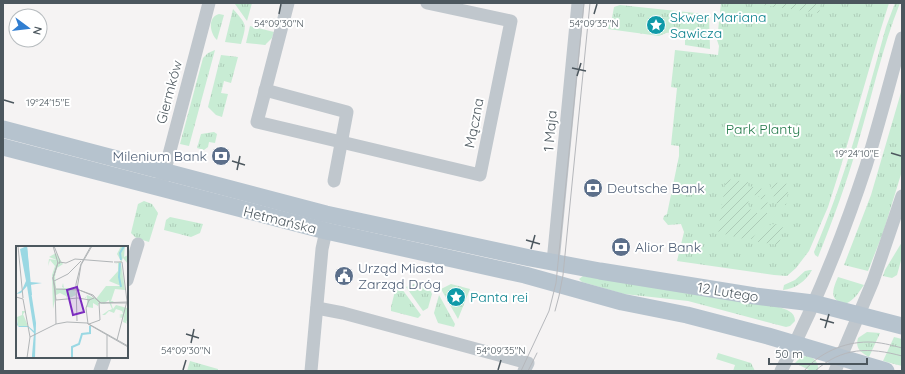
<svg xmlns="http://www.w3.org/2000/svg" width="905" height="374" font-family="Quicksand,sans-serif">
<defs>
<pattern id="grass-tufts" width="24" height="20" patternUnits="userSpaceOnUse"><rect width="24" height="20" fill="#c8ecd4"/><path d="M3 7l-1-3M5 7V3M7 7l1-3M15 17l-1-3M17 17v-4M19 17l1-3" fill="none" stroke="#adccb8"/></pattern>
<pattern id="garden-furrows" width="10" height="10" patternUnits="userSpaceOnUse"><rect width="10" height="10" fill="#c8ecd4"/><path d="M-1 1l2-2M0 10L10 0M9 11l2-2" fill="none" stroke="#adccb8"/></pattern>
</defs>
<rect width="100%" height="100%" fill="#f5f3f3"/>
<!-- grass -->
<g fill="url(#grass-tufts)">
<path d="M235 3H252L247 21 235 4Z"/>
<path d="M721 3H889L879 35 841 166 828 207 809 251 796 268 787 276 774 275 677 261 684 232 681 224 668 225 663 219 664 216 667 214 679 156V146L671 145 677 88 671 87 675 50 718 55 719 46 717 40Z"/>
<path d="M895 3H900C882 48 872 96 858 143 847 182 833 220 818 257L815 255 814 252C845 180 865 103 886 27Z"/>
<path d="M620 5 705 14 709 17 710 49 685 45V38L681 34 673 32 666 33 659 36 608 29 611 19 612 18 614 7Z"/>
<path d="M233 9C247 25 247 24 241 44L225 42Z"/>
<path d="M219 14 224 15 217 40C210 34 207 17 219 14Z"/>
<path d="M250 26 274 32 272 38 265 45 246 43Z"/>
<path d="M215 50 189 146 180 144 203 58 208 53Z"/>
<path d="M221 55 238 57 231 83 224 81 221 93 228 94 222 117 216 115 208 107Z"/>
<path d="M902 89V171L883 233 868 271 844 265 871 195Z"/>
<path d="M214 132 217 134 215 143 209 142 208 147 204 150 197 148 201 134Z"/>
<path d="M144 201 152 204 158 213 149 242 136 238 131 233 138 204Z"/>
<path d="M170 217 203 224 200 233 191 237 164 230 166 220Z"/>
<path d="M902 242V257L897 275 892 278 883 276 885 270Z"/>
<path d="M810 270H812C806 281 795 289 783 290L784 285 795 280 805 271Z"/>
<path d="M583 276 779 307C786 310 795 311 795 321L790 326 786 327 688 301 624 294 582 282 579 279Z"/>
<path d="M838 277 864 285C860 290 856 298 849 302 846 304 844 303 840 302 829 298 834 286 838 277Z"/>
<path d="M414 284 429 288 432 294 428 308 423 311 406 287Z"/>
<path d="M451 284 470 289 458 319 441 289Z"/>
<path d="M396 287 402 289 421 315 418 318 391 311V307Z"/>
<path d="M439 295 455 324 454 327 438 323 434 313Z"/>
<path d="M867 332 880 333 869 357C860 352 855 348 858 338Z"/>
<path d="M894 337 902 339V366L883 361Z"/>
<path d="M718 353 751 363 755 371H733L735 365 716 359Z"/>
<path d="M806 356C814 357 819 362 818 371H811L795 363 801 357Z"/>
<path d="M190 361 218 369V371H187Z"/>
</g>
<!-- garden -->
<g fill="url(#garden-furrows)">
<path d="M755 3H821L819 13 755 4Z"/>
<path d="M726 179 748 182 747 186 761 188 768 199C768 205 764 209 758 210L756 209 760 207 762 203 760 197 754 195 749 198 748 204 752 213H768V219L751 231 744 239 720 233 718 231Z"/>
<path d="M770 182 789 184 786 205 775 203C774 195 771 189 770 182Z"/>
<path d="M772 224 783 226 779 245 752 241 751 238Z"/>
</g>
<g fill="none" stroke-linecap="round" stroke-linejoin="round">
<!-- minor -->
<g stroke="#c0c7cd" stroke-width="13">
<path d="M288 3 257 122 480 175 511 21 427 3"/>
<path d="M265 90 347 112 334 181"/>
<path d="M162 181 209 3"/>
<path d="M553 262 578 3"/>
<path d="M127 280 138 244"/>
<path d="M317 308 343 313 528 363 524 371"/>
<path d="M100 371 105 357"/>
<path d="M311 371 322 249 326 231"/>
<path d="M781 371C815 306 843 236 866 166 879 124 890 81 902 38"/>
<path d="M835 371 873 281 902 196"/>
</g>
<!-- major -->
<g stroke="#b6c3ce" stroke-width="17">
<path d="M3 129 326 214 530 258 600 271 755 296 813 303 902 326"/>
<path d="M3 147 326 231 525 275 622 302 687 315 768 336 886 371"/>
</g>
<!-- tram -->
<g stroke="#b6b8bc" stroke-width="1">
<path d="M555 311 559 296 563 275 590 3"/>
<path d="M521 371 549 311 556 283 584 3"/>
<path d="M528 371 537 353"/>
<path d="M804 371C819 353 844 342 868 342 880 342 891 345 902 348"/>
<path d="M815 371C842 347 869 347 902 356"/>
</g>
</g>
<!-- ticks -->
<path fill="none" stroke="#4c575e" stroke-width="1.5" d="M279 14 281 4M594 14 597 4M572 68 586 71M577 76 581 63M4 100 14 103M891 153 901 156M232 161 245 165M237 170 240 156M526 240 540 244M531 249 535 235M820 319 834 323M825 328 829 314M186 334 199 338M191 343 194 329M183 370 186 360M498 370 501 360"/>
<!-- icons -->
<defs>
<g id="sight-disc" transform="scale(1)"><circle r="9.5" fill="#0f9aa8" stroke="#fff"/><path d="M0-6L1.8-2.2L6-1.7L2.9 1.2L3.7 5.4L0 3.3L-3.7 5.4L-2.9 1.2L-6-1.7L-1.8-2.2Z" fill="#fff"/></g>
<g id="bank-disc" transform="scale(1)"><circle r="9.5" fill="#5c6f8a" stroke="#fff"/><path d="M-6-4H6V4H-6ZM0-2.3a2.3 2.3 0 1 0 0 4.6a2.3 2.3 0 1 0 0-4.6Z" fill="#fff"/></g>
<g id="civic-disc" transform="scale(1)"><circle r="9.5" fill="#5c6f8a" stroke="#fff"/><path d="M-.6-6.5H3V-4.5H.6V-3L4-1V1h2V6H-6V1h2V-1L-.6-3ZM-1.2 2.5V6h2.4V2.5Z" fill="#fff"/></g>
</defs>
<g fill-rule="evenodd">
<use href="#sight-disc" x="656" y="25"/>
<use href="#bank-disc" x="221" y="156"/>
<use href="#bank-disc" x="593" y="188"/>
<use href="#bank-disc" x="621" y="247"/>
<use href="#civic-disc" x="344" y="276"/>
<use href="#sight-disc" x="456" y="297"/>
</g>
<g text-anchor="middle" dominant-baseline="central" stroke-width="4" stroke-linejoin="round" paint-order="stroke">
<!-- culture labels -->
<g font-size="14" fill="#0d838f" stroke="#fff" text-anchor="start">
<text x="670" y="17">Skwer Mariana<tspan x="670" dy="16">Sawicza</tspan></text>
<text x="470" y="297">Panta rei</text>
</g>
<!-- street labels -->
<g font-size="14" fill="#4c575e" stroke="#fff">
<text transform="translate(169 92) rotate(-75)">Giermków</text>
<text transform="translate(474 123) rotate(-79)">Mączna</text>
<text transform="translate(550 131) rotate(-85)">1 Maja</text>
<text transform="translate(280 220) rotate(14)">Hetmańska</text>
<text transform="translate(728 292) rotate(9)">12 Lutego</text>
</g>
<!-- park labels -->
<g font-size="14" fill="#237a4a" stroke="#fff">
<text x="763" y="129">Park Planty</text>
</g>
<!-- service labels -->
<g font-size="14" fill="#4e5e75" stroke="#fff" text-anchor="start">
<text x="207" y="156" text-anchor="end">Milenium Bank</text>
<text x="607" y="188">Deutsche Bank</text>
<text x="635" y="247">Alior Bank</text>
<text x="358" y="268">Urząd Miasta<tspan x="358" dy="16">Zarząd Dróg</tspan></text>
</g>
</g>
<!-- overview -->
<g transform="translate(16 246)">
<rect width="112" height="112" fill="#f5f3f3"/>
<path d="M105 0H109L108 11 112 9V18L107 12 105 17 109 44 99 43 95 55H98L95 57 97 63 100 59 111 62V57L112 56V74L110 76 112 78 107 76 109 65 107 72 103 71 106 70 103 69 107 68 106 65 100 63 98 67 93 65 89 69H86L93 64H97H94L96 63 93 56 88 58 84 57H88L93 56V54L88 57 83 56 82 60 77 57V62L71 61V49L70 52H69L71 49 80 53 90 40H105L93 35 102 25V17L98 18 105 15 101 8ZM40 7 47 18 41 22 39 30 40 43 48 42 46 41 47 37 48 42H58L60 49 54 52 51 49V53L50 50 44 47 40 49 37 63 36 29 39 20 34 14 32 20 33 13 41 14 33 11ZM6 65H10L7 68 12 80H2L1 71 6 69Z" fill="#c8ecd4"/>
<path d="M11 0 14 36 26 37 14 39 20 77 19 112H16V109L18 87 12 81H3L1 79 0 70 2 80H12L18 85 11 40 5 47 0 48 6 44 10 35 4 3Z" fill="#9ad8e3"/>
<path fill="none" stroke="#9ad8e3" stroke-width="2" d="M10 0 15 49M105 14 104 7 108 0M104 17 103 31 105 41M56 112V101L63 98 66 88 74 87V80"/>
<path fill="none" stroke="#b1b5b7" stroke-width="1" d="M2 0 7 52M37 0 42 17 37 32 40 54 62 52 74 54M38 0 44 15 43 18M76 0 65 19 61 43 75 49 85 57H112M43 16 50 17 59 13 97 16M98 16H106L111 55 101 94M38 35 52 28 65 15M40 43 63 44 77 49 84 57M0 51 7 53 14 91M78 52 73 54 70 62 72 78 112 101M61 75 60 38 65 18 75 0M40 78 39 41 37 32 42 16M73 78 84 74 83 57 111 56M91 89V112M11 112 14 91 40 78 51 76 71 77 112 100"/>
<path fill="#7b2cbf" fill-opacity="0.15" stroke="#7b2cbf" stroke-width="2" d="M61 41 68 66 57 69 51 44Z"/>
<rect width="112" height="112" fill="none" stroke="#4c575e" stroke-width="2"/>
</g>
<g font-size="10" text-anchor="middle" fill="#4c575e" stroke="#fff" stroke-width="4" stroke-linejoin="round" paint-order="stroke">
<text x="279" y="27">54°09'30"N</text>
<text x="594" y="27">54°09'35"N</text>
<text x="48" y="106">19°24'15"E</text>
<text x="857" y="157">19°24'10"E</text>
<text x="186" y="354">54°09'30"N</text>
<text x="501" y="354">54°09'35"N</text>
</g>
<!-- border -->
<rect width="905" height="374" fill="none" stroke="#4c575e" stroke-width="8"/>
<!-- north arrow -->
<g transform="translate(28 28) rotate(105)"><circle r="19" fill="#ffffff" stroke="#b7bcbf"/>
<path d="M0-3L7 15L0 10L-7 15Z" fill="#317ed1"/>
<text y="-6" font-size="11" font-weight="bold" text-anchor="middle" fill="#4c575e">N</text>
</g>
<!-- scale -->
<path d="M769 358v6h98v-6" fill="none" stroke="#4c575e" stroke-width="2"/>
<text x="775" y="358" font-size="12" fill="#4c575e" stroke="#ffffff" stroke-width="3" paint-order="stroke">50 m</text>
</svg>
